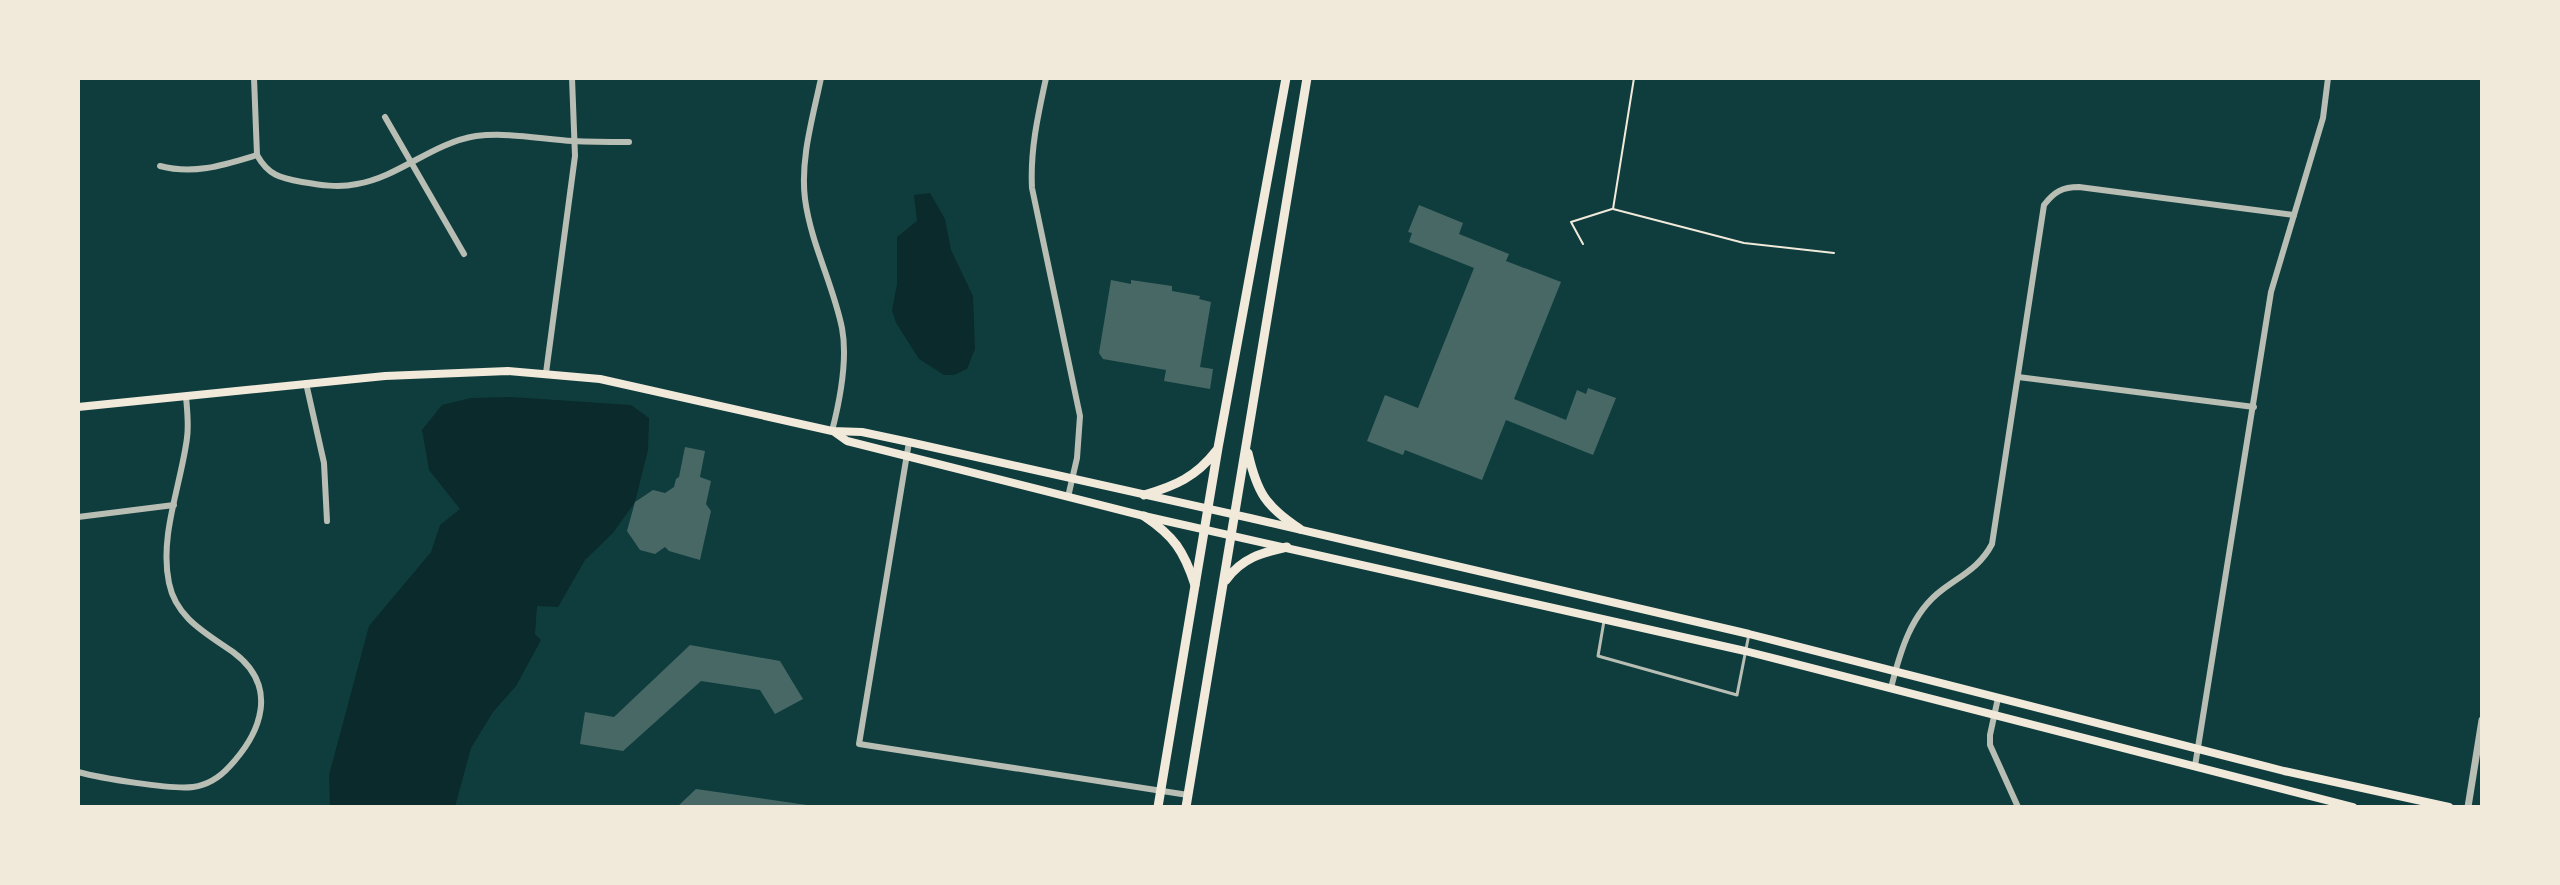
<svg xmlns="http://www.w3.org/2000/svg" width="2560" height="885" font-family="Montserrat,sans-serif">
<rect width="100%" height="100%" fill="#0f3d3e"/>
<!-- water -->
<g fill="#0a2a2b">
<path d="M930 193 945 219 951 250 973 296 975 349 967 369 954 375H944L919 359 896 323 892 310 897 284V237L917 221 914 195Z"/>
<path d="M511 397 631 405 649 418 648 450 635 502 613 533 585 560 558 607 537 606 535 634 541 640 516 686 493 712 471 748 455 807H330L329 775 369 626 431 552 440 525 460 509 429 470 422 430 442 405 471 398Z"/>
</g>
<!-- building -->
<g fill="#486865">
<path d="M1419 205 1463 223 1459 234 1509 254 1506 261 1561 282 1514 399 1566 420 1577 390 1586 394 1588 388 1616 398 1593 455 1506 420 1482 480 1405 450 1403 455 1367 441 1385 395 1418 408 1474 268 1409 242 1412 233 1408 232Z"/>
<path d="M1111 280 1131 284V280L1172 286V291L1200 296 1199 299 1211 302 1200 367 1213 369 1210 389 1164 381 1166 370 1103 359 1099 353Z"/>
<path d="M685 447 705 451 700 477 711 481 706 504 711 511 700 560 669 551 665 547 655 554 640 550 627 531 635 502 653 490 665 493 674 487 676 479 679 477Z"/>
<path d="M690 645 780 661 803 699 775 714 760 690 701 681 623 751 580 744 585 712 614 717Z"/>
<path d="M696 789 807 805 806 807H677Z"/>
</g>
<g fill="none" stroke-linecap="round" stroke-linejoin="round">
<!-- path -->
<g stroke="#f1e9da" stroke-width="2">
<path d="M1634 78 1613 209 1744 243 1834 253"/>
<path d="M1583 244 1571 222 1612 209"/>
</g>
<!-- service -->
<path stroke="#b8beb3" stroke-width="3" d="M1604 621 1598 656 1737 695 1749 634"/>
<!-- minor -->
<g stroke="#b8beb3" stroke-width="6">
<path d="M254 78 257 155C268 175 280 178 302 182 320 185 338 188 357 184 399 177 432 143 476 136 508 132 541 139 573 141 592 142 610 142 629 142"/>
<path d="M821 78C813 117 800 159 805 199 811 244 833 284 842 328 848 360 840 400 832 431"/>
<path d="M1046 78C1038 115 1030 150 1032 188L1080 416 1077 458 1068 497"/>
<path d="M385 117 464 254"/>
<path d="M160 166C194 175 224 165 257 155"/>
<path d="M546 373 575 156 572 78"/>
<path d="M2018 377 2254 407"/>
<path d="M306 383 324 463 327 521"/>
<path d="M909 442 859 744 1188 795"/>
<path d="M78 517 174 505"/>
<path d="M1891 688C1900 652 1911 613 1942 590 1962 575 1980 567 1992 544L2044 205C2054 192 2062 187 2079 187L2294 215"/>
<path d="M1998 698 1990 735V745L2018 807"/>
<path d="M2195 766 2271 292 2323 118 2328 78"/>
<path d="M78 772C100 778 172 790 193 787 207 785 219 778 229 767 262 732 279 686 233 652 206 633 176 618 169 583 159 536 181 485 187 438 189 424 187 410 186 396"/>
</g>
<!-- tertiary -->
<path stroke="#b8beb3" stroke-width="7" d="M2468 807 2482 720"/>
<!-- secondary -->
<g stroke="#f1e9da" stroke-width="8">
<path d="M78 407 385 376 508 371 600 379 832 431 862 432 909 442 1250 518 1749 634 2284 771 2449 807"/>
<path d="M833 431 847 441 1144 516 1745 651 2353 807"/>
</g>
<!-- primary -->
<g stroke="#f1e9da" stroke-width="9">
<path d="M1248 453C1257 492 1265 506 1300 529"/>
<path d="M1144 495C1175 486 1196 477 1216 451"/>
<path d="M1144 516C1174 536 1184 551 1195 585"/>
<path d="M1226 580C1242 558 1261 553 1287 547"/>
<path d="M1158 807 1218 448 1286 78"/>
<path d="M1186 807 1307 78"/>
</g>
</g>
<!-- border -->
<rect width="2560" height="885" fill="none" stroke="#f1e9da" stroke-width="160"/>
</svg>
